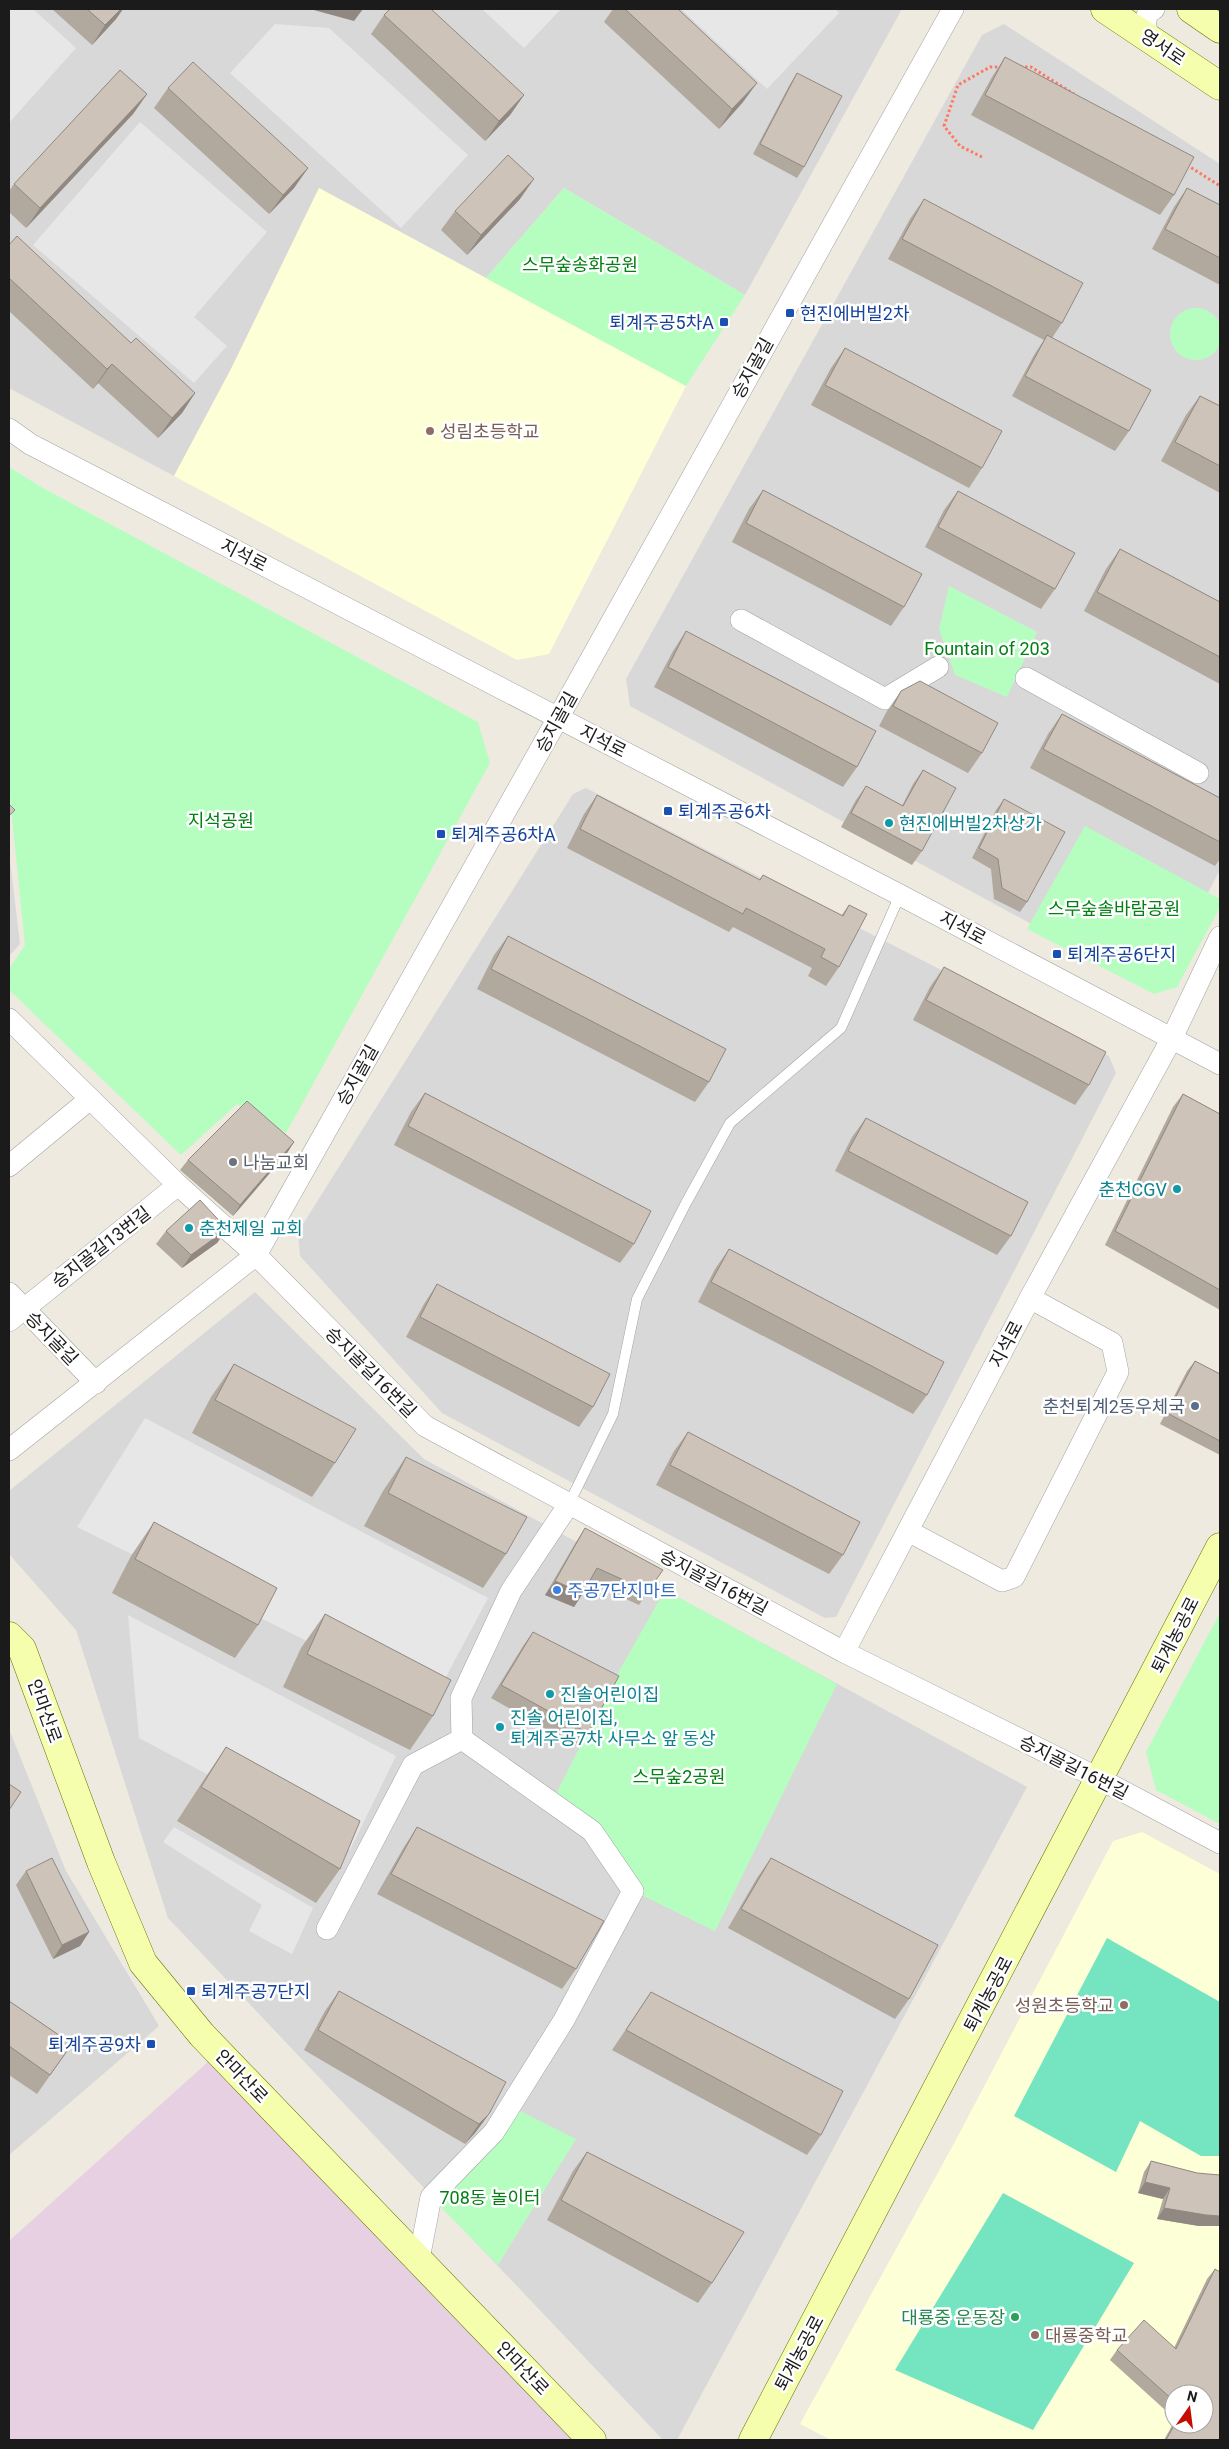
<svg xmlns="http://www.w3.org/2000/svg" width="1229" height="2449" font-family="Roboto,'Noto Sans KR',sans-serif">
<rect width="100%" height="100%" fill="#eeeadf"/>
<!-- residential -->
<g fill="#d9d8d8">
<path d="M9 9H902L745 295 564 188 486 278 319 188 231 369 174 476 9 388Z"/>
<path d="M1004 24 1220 164V870L1166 972 1142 984 630 706 626 679 982 35Z"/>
<path d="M586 788 1109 1056 1116 1073 836 1617 825 1618 442 1413 300 1256 298 1232 573 794Z"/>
<path d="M9 852 20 944 9 956Z"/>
<path d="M255 1292 424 1459 1027 1787 677 2440H663L168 1918 76 1630 9 1554V1491Z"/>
<path d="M9 1729 66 1871 159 2026 9 2155Z"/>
</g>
<!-- industrial -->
<path fill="#e7d0e2" d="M219 2052 592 2440H9V2241Z"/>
<!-- education -->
<g fill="#fdffd7" fill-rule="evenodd">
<path d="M319 188 686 386 549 654 517 660 174 476 231 369Z"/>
<path d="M1142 1832 1220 1874V2440H831L800 2424 958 2136 1113 1841ZM1174 2394H1204V2424H1174Z"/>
</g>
<!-- park -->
<g fill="#b6fec0">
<path d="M564 188 745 295 686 386 486 278Z"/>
<circle cx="1196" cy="334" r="26"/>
<path d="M9 467 43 488 478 722 490 763 286 1133 237 1104 181 1155 9 990V969L25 945 9 788Z"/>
<path d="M949 586 1037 632 1007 697 955 675 939 629Z"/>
<path d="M1085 826 1220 899V907L1177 987 1154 994 1027 929Z"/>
<path d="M665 1590 837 1684 715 1931 633 1891 552 1802 609 1689Z"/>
<path d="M1220 1613V1824L1156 1790 1146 1752Z"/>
<path d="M510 2106 576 2139 498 2265 431 2197Z"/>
</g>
<!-- pitch -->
<g fill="#75e4c0">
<path d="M1107 1938 1220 2002V2156H1201L1140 2121 1116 2172 1014 2116Z"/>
<path d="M1003 2193 1134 2263 1033 2430 895 2370Z"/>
</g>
<!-- parking -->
<g fill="#e7e7e7">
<path d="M9 9H33L76 48 9 123Z"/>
<path d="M482 9H561L524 48Z"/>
<path d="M681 9H835L839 13 767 89Z"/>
<path d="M275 24 329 28 468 155 401 228 230 73Z"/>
<path d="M140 122 267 232 194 317 227 346 194 383 33 245Z"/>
<path d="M145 1418 488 1598 432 1703 77 1527Z"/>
<path d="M128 1615 396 1756 350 1850 139 1738Z"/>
<path d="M174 1827 313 1908 292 1954 249 1931 262 1905 163 1842Z"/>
</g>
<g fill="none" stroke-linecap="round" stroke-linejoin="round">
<!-- lane casing -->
<g stroke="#a2a2a2" stroke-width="11">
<path id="lane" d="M569 1504 613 1414 637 1299 686 1203 730 1123 841 1028 900 895"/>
</g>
<!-- street casing -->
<g stroke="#a2a2a2" stroke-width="22">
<g id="street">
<path d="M1149 38 1145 24 1148 12 1154 9"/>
<path d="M9 429 30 444 900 895 1220 1064"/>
<path d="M741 620 885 699 938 667"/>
<path d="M1026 678 1198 773"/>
<path d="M9 1019 178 1185 256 1255 425 1426 844 1652 1100 1779 1220 1843"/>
<path d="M9 1166 90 1099"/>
<path d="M9 1293 96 1383"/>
<path d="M9 1321 178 1185"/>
<path d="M9 1450 256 1255 558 718 953 9"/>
<path d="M908 1531 1002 1581 1014 1577 1118 1372 1112 1343 1030 1298"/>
<path d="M844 1652 1030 1298 1172 1038 1220 937"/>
<path d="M327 1929 413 1765 462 1739 461 1698 511 1591 569 1504"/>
<path d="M419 2259 431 2197 494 2132 564 2020 633 1891 592 1831 462 1739"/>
</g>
</g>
<!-- secondary casing -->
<g stroke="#607400" stroke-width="29">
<g id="secondary">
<path d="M1105 9 1220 86"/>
<path d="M1191 9 1220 29"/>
<path d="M9 1636 22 1649 101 1862 143 1963 202 2035 592 2440"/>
<path d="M753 2440 1220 1547"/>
</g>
</g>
<!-- path -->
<g stroke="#ff795f" stroke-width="3" stroke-dasharray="2.5 2.5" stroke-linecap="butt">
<path d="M1020 67H1031L1074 94"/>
<path d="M982 157 960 146 944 126 958 85 990 67H1001"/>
<path d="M1187 165 1220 186"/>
</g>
<!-- lane -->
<use href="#lane" stroke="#fff" stroke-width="10"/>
<!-- street -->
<use href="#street" stroke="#fff" stroke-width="21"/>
<!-- secondary -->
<use href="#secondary" stroke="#f5feac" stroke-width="28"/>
</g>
<!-- wall -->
<g fill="#b1a89e">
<path d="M52 9H123L116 19 92 45Z"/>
<path d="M613 9H678L743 102 719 129 604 22Z"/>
<path d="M384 15 524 95 510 115 485 141 371 34Z"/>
<path d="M1005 57 1174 195 1160 215 971 115 992 77Z"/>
<path d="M797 73 804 167 797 178 753 154 790 84Z"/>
<path d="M168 88 308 168 294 188 269 214 154 108Z"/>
<path d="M147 94 133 114 26 228 9 212V191L14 184Z"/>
<path d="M1187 188 1220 205V285L1152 249 1174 207Z"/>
<path d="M520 199 467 255 441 230 455 211Z"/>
<path d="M924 199 1062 323 1052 338 1129 431 1115 451 1012 396 1034 355 1044 340 888 259 910 219Z"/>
<path d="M9 245 131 343 195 393 182 413 158 438 98 383 93 389 9 311Z"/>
<path d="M845 348 982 468 969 488 811 405 831 368Z"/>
<path d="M1200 396 1220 406V493L1161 461 1186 415Z"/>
<path d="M763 490 904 607 891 626 732 542 749 509Z"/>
<path d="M958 491 1055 589 1041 609 925 547 944 510Z"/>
<path d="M1120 549 1220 602V684L1084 611 1106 569Z"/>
<path d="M686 631 857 767 843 787 654 687 673 651Z"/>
<path d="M901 691 982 753 968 773 879 726 887 711Z"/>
<path d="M1062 714 1220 798V859L1215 866 1030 768 1048 734Z"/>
<path d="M923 770 922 851 912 865 841 827 856 800 866 786 902 806 913 784Z"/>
<path d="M597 795 759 880 763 875 841 916 849 905 839 967 826 986 808 976 812 968 733 927 729 932 567 848 584 814Z"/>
<path d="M1004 799 1027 902 1020 912 994 899 991 869 972 858 996 810Z"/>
<path d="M508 936 709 1082 695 1102 477 989 494 955Z"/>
<path d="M944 967 1089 1085 1075 1105 913 1020 930 987Z"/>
<path d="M425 1093 634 1244 620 1263 394 1145 411 1112Z"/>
<path d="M1183 1094 1220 1114V1310L1105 1245 1173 1107Z"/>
<path d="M866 1118 1011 1236 997 1255 835 1171 852 1137Z"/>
<path d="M294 1142 287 1153 233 1216 180 1170 188 1160Z"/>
<path d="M227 1229 217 1243 182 1268 156 1244 166 1231Z"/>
<path d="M729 1249 927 1395 913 1414 698 1302 715 1269Z"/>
<path d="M437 1284 593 1407 579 1427 406 1337 424 1304Z"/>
<path d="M1195 1361 1220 1374V1455L1160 1424 1187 1371Z"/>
<path d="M234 1364 335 1463 312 1497 192 1433 211 1397Z"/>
<path d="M688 1432 843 1555 829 1574 656 1485 674 1451Z"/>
<path d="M406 1457 506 1554 483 1588 364 1526 383 1491Z"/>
<path d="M154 1522 258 1625 235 1658 112 1593 131 1556Z"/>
<path d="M585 1528 648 1591 639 1605 589 1582 583 1593 574 1607 545 1595 576 1542Z"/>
<path d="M325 1614 433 1716 410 1750 283 1687 301 1648Z"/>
<path d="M533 1632 588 1733 578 1747 491 1698 523 1646Z"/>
<path d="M226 1747 340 1869 316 1903 177 1821 203 1781Z"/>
<path d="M417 1827 576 1969 562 1989 377 1894 404 1847Z"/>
<path d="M771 1858 909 1999 895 2019 728 1928 757 1878Z"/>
<path d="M26 1871 89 1932 80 1946 53 1959 16 1885Z"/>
<path d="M339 1991 489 2114 475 2133 465 2144 304 2050 325 2011Z"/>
<path d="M651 1992 821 2135 807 2155 612 2050Z"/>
<path d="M9 2001 72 2044 37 2094 9 2075Z"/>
<path d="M587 2152 712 2283 698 2303 547 2220 573 2171Z"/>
<path d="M1151 2161 1197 2173 1199 2226 1157 2219 1163 2199 1138 2193 1144 2172Z"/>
<path d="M1215 2269 1220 2440H1164L1174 2422V2424H1204L1174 2394V2418L1110 2360 1117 2350 1174 2348 1207 2279Z"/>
</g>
<!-- shaded-wall -->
<g fill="#908881">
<path d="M121 9H123L116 19 92 45 105 25Z"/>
<path d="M310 9H363L354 21Z"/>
<path d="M757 83 743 102 719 129 732 109Z"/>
<path d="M147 94 133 114 26 228 40 208Z"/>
<path d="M524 95 510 115 485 141 499 121Z"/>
<path d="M308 168 294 188 269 214 283 195Z"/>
<path d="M534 179 520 199 467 255 481 235Z"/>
<path d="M112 364 98 383 93 389 107 369Z"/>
<path d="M195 393 182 413 158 438 172 418Z"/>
<path d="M294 1142 287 1153 233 1216 240 1205Z"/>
<path d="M227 1229 217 1243 182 1268 191 1255Z"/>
<path d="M555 1581 583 1593 574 1607 545 1595Z"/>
<path d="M89 1932 80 1946 53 1959 62 1945Z"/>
<path d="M489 2114 475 2133 465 2144 479 2124Z"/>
<path d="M1145 2182 1170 2188 1163 2199 1138 2193Z"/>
<path d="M1164 2208 1220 2216V2226H1199L1157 2219Z"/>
</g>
<!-- building -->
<g fill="#cec3b8" stroke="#908881">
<path d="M87 9H121L105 25Z"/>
<path d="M390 9H431L524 95 499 121 384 15Z"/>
<path d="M625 9H678L757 83 732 109Z"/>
<path d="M1005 57 1194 157 1174 195 985 95Z"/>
<path d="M193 62 308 168 283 195 168 88Z"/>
<path d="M120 70 147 94 40 208 14 184Z"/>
<path d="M797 73 842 96 804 167 760 144Z"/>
<path d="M508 155 534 179 481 235 455 211Z"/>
<path d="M1187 188 1220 205V258L1165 229Z"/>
<path d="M924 199 1083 283 1062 323 902 239Z"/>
<path d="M17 236 131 343 136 338 195 393 172 418 112 364 107 369 9 278V245Z"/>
<path d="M1047 335 1151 390 1129 431 1025 376Z"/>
<path d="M845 348 1002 431 982 468 825 385Z"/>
<path d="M1200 396 1220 406V466L1175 442Z"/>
<path d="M763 490 922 574 904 607 746 523Z"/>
<path d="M958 491 1075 553 1055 589 938 527Z"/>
<path d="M1120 549 1220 602V657L1097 592Z"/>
<path d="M686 631 876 731 857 767 668 667Z"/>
<path d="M920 681 998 723 982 753 893 706 901 691Z"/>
<path d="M1062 714 1220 798V842L1043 749Z"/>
<path d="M923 770 956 788 922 851 851 813 866 786 903 806Z"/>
<path d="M597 795 760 880 763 875 843 916 849 905 867 914 839 967 821 957 825 949 746 908 743 914 580 829Z"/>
<path d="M1004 799 1065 832 1027 902 1002 888 998 859 979 848Z"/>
<path d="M9 804 15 810 9 816Z"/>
<path d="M508 936 726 1049 709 1082 491 969Z"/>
<path d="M944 967 1106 1052 1089 1085 926 1000Z"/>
<path d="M425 1093 651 1211 634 1244 408 1126Z"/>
<path d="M1183 1094 1220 1114V1290L1115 1231Z"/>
<path d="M247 1101 294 1142 240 1205 188 1160Z"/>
<path d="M866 1118 1028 1202 1011 1236 848 1151Z"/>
<path d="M200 1200 227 1229 191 1255 166 1231Z"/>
<path d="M729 1249 944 1362 927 1395 711 1282Z"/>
<path d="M437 1284 610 1374 593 1407 420 1317Z"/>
<path d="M1195 1361 1220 1374V1441L1167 1413Z"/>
<path d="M234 1364 356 1429 335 1463 215 1400Z"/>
<path d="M688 1432 860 1522 843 1555 670 1465Z"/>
<path d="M406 1457 527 1517 506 1554 388 1493Z"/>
<path d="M154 1522 277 1588 258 1625 135 1559Z"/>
<path d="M585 1528 663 1570 648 1591 597 1568 583 1593 555 1581Z"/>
<path d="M325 1614 451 1680 433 1716 307 1654Z"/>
<path d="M533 1632 619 1676 588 1733 501 1685Z"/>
<path d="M226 1747 360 1821 340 1869 201 1787Z"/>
<path d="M9 1784 21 1792 9 1810Z"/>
<path d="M417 1827 604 1921 576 1969 391 1874Z"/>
<path d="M52 1858 89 1932 62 1945 26 1871Z"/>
<path d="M771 1858 938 1945 909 1999 741 1909Z"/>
<path d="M339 1991 506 2082 489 2114 479 2124 318 2030Z"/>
<path d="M651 1992 843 2091 821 2135 626 2030Z"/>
<path d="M9 2001 72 2044 50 2075 9 2046Z"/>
<path d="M587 2152 744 2232 712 2283 561 2200Z"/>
<path d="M1151 2161 1197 2173 1220 2175V2216L1206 2215 1164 2208 1170 2188 1145 2182Z"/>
<path d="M1215 2269 1220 2272V2440H1166L1175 2424H1204V2394H1174V2401L1117 2350 1144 2320 1176 2349Z"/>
</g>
<!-- markers -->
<g fill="#1a4fb4" stroke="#fff" stroke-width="2">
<rect x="785" y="308" width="10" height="10" rx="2.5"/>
<rect x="719" y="317" width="10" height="10" rx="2.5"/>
<rect x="663" y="806" width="10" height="10" rx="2.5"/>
<rect x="436" y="829" width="10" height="10" rx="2.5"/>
<rect x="1052" y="949" width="10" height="10" rx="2.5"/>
<rect x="186" y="1986" width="10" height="10" rx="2.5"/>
<rect x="146" y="2039" width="10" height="10" rx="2.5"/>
</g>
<g fill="#8d6e63" stroke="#fff" stroke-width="2">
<circle cx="430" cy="431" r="5"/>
<circle cx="1124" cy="2005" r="5"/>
<circle cx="1035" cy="2335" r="5"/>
</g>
<g fill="#0f9aa8" stroke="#fff" stroke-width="2">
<circle cx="889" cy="823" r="5"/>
<circle cx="1177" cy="1189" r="5"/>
<circle cx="189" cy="1228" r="5"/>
<circle cx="550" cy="1694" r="5"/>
<circle cx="500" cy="1727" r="5"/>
</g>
<circle fill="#6b7280" stroke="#fff" stroke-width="2" cx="233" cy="1162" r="5"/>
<circle fill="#5c6f8a" stroke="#fff" stroke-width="2" cx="1195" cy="1406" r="5"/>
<circle fill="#3f7fe0" stroke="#fff" stroke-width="2" cx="557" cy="1590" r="5"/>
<circle fill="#2e9e5b" stroke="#fff" stroke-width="2" cx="1015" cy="2317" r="5"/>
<g text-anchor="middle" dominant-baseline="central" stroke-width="5" stroke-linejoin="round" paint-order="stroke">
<!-- street labels -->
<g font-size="18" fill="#1b1b1b" stroke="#fff">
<text transform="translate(1163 47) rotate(34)">영서로</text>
<text transform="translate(752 368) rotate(-61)">승지골길</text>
<text transform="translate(244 555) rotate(27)">지석로</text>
<text transform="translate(556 722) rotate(-61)">승지골길</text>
<text transform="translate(603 741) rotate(27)">지석로</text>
<text transform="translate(963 928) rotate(28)">지석로</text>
<text transform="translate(357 1075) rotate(-61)">승지골길</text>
<text transform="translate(101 1247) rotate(-38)">승지골길13번길</text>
<text transform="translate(52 1338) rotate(46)">승지골길</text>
<text transform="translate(1006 1344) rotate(-62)">지석로</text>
<text transform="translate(371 1372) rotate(45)">승지골길16번길</text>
<text transform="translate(714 1582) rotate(28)">승지골길16번길</text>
<text transform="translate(1175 1635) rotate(-63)">퇴계농공로</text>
<text transform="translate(45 1711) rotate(70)">안마산로</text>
<text transform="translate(1074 1767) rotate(27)">승지골길16번길</text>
<text transform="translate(988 1994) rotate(-62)">퇴계농공로</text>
<text transform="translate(242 2076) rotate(46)">안마산로</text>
<text transform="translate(799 2353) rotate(-62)">퇴계농공로</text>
<text transform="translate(523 2368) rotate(46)">안마산로</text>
</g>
<!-- park labels -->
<g font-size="18" fill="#037f14" stroke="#fff">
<text x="580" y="264">스무숲송화공원</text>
<text x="987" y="648">Fountain of 203</text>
<text x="221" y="820">지석공원</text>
<text x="1114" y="908">스무숲솔바람공원</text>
<text x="679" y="1776">스무숲2공원</text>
<text x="490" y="2197">708동 놀이터</text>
</g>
<!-- transit labels -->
<g font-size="18" fill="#164399" stroke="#fff" text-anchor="start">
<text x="800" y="313">현진에버빌2차</text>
<text x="714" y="322" text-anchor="end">퇴계주공5차A</text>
<text x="678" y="811">퇴계주공6차</text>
<text x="451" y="834">퇴계주공6차A</text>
<text x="1067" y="954">퇴계주공6단지</text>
<text x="201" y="1991">퇴계주공7단지</text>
<text x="141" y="2044" text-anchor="end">퇴계주공9차</text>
</g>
<!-- education labels -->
<g font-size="18" fill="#785e54" stroke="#fff" text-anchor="start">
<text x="440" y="431">성림초등학교</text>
<text x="1114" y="2005" text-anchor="end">성원초등학교</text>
<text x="1045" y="2335">대룡중학교</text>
</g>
<!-- culture labels -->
<g font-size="18" fill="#0d838f" stroke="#fff" text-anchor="start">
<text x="899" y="823">현진에버빌2차상가</text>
<text x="1167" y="1189" text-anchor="end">춘천CGV</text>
<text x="199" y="1228">춘천제일 교회</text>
<text x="560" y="1694">진솔어린이집</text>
<text x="510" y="1717">진솔 어린이집,<tspan x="510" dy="21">퇴계주공7차 사무소 앞 동상</tspan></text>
</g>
<!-- worship labels -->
<g font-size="18" fill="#5b616d" stroke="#fff" text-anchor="start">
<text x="243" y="1162">나눔교회</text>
</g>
<!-- service labels -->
<g font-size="18" fill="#4e5e75" stroke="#fff" text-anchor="end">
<text x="1185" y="1406">춘천퇴계2동우체국</text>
</g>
<!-- shop labels -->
<g font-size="18" fill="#366cbe" stroke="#fff" text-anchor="start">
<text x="567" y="1590">주공7단지마트</text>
</g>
<!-- leisure labels -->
<g font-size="18" fill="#27864d" stroke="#fff" text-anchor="end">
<text x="1005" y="2317">대룡중 운동장</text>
</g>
</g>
<!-- border -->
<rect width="1229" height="2449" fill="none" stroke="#1b1b1b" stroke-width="20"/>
<!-- north arrow -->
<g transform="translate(1189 2409) rotate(14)"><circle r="24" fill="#ffffff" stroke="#a4a4a4"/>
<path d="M0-4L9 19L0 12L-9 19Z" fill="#c60c00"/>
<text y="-8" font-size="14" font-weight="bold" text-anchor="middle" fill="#1b1b1b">N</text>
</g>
</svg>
